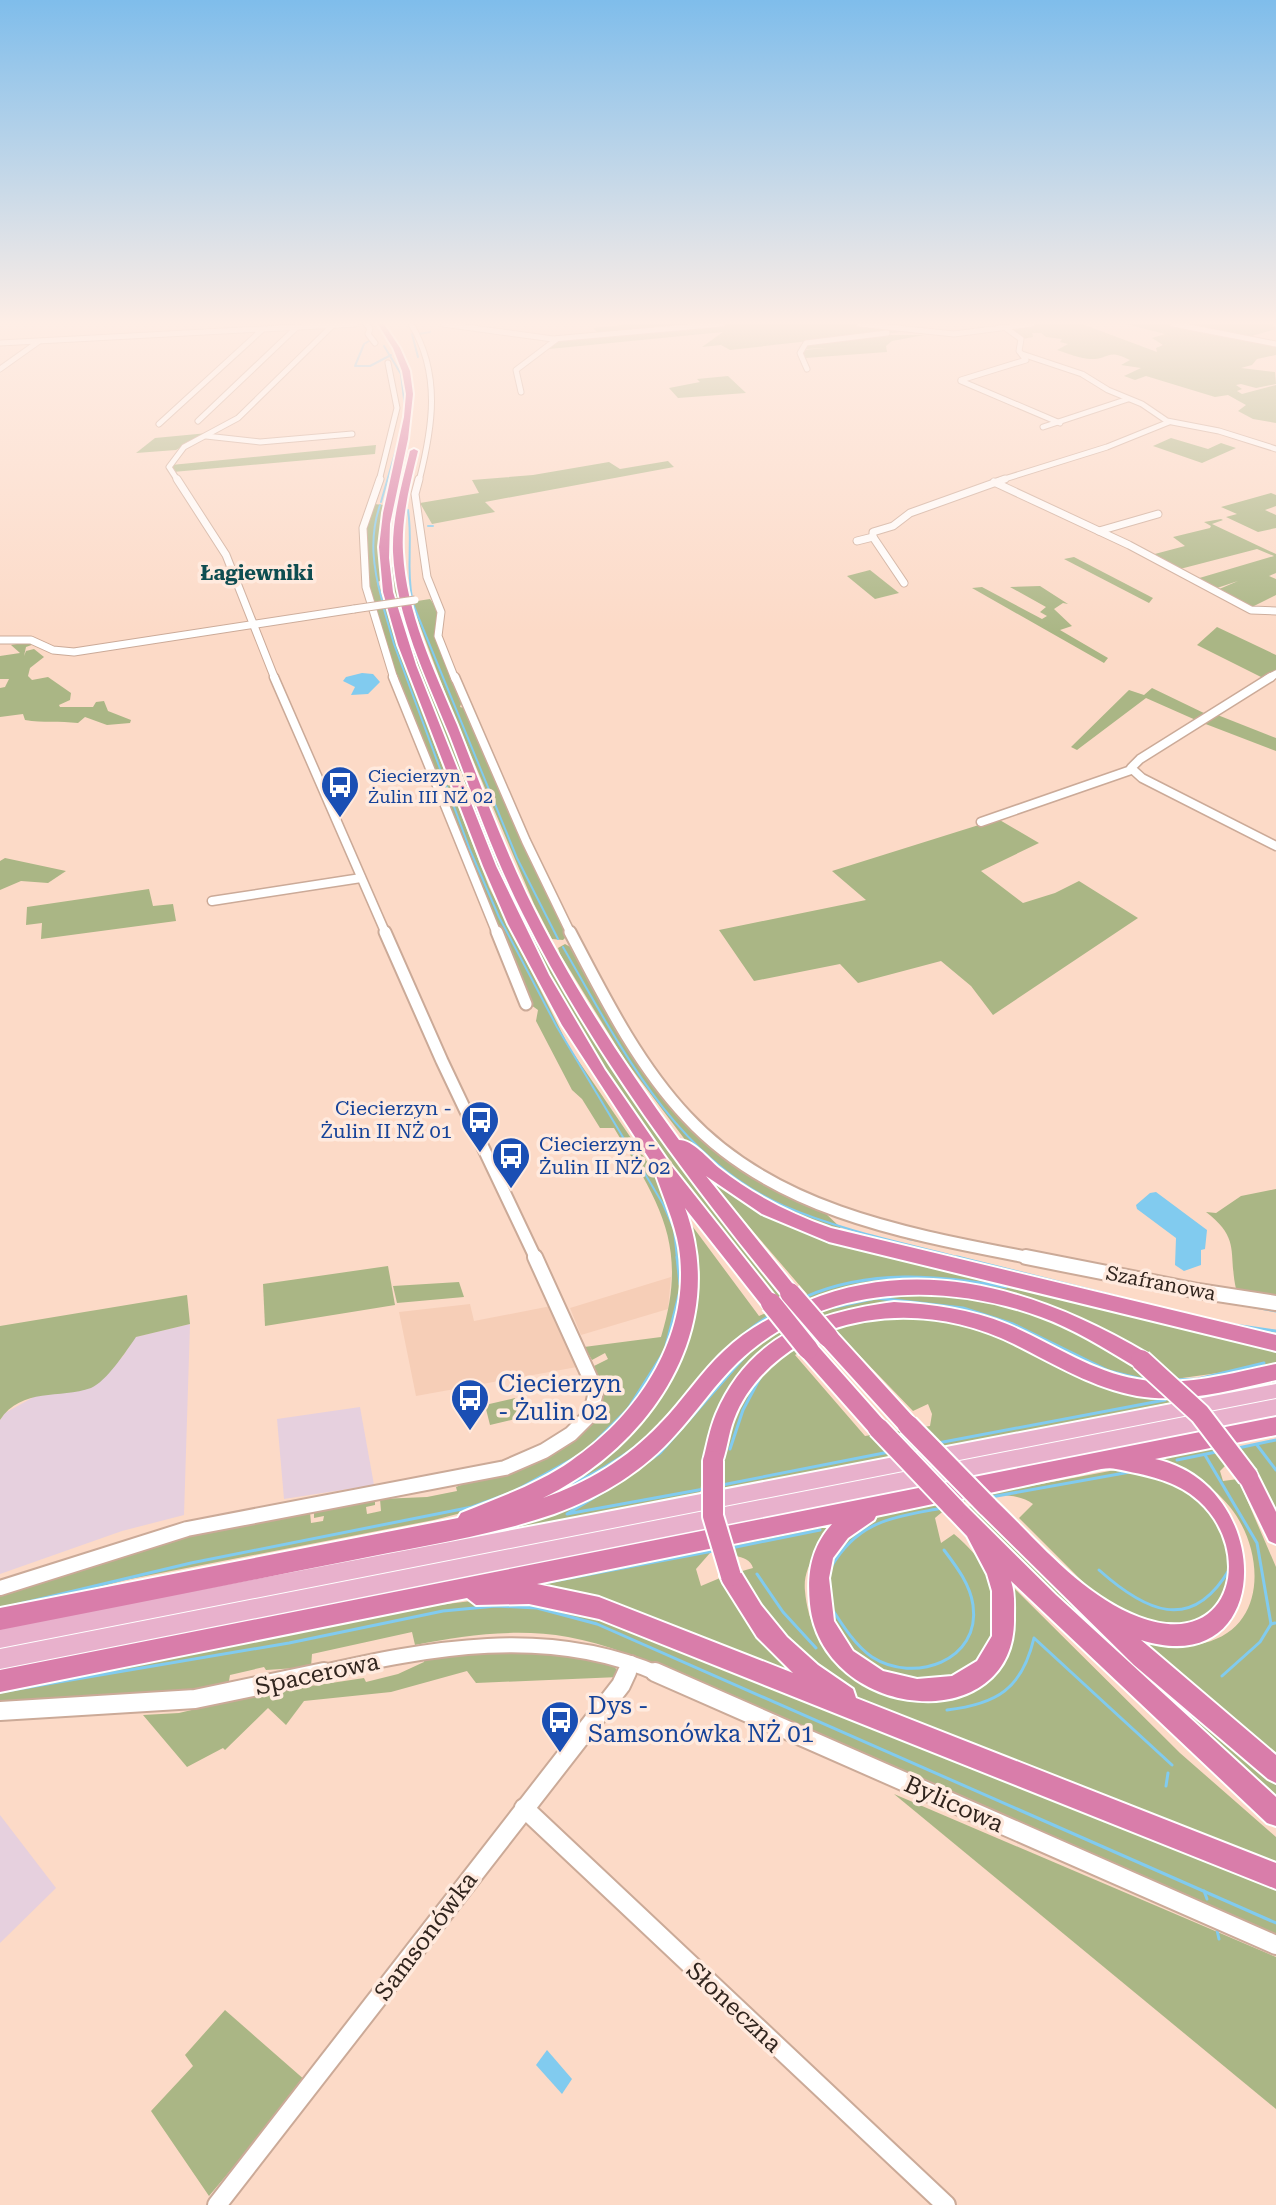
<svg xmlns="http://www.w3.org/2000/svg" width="1276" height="2205" font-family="'Roboto Serif',serif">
<rect width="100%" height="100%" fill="#fcdac7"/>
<!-- built -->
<g fill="#f6ceb7">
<path d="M671 1277 668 1309 581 1335 570 1308Z"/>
<path d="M470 1304 474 1321 551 1306 577 1367 416 1396 399 1312Z"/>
</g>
<!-- industrial -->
<g fill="#e6d0de">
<path d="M190 1324 184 1515 122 1531 0 1574V1420L5 1413 39 1394 92 1387 123 1356 135 1337Z"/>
<path d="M360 1407 374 1485 284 1499 277 1419Z"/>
<path d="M0 1815 56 1888 0 1943Z"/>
</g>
<!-- green -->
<g fill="#aab685" fill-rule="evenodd">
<path d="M630 324H879L904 327 902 332 868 335H924L892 341 886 346 887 352 805 358 802 350 827 348 805 349 804 345 818 340 730 350 721 345 702 347 723 332 539 350 557 338 598 333 593 328Z"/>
<path d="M1013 324H1082L1157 352 1156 348 1163 345 1152 338 1165 334 1126 324H1167L1276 345V355L1257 359 1252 365 1241 368 1275 372 1276 384 1256 388 1241 384 1236 385 1242 389 1237 391 1242 394 1276 385V423L1253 419 1238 411 1246 405 1228 395 1215 397 1146 376 1135 380 1124 376 1141 368 1121 365 1130 360C1107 348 1110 359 1091 359 1081 359 1067 353 1057 350L1068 344 1060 342 1062 339 1046 337 1041 333H1032L1033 337 1023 339 1007 329Z"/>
<path d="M1180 324H1272L1276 329 1248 337Z"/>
<path d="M728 376 746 393 678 398 669 388 700 382 697 379Z"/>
<path d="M208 433 176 450 136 453 155 438Z"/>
<path d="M1171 438 1208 449 1221 443 1236 448 1202 463 1153 446Z"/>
<path d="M376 445 375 454 173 472 171 465Z"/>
<path d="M668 461 674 467 485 502 495 512 432 524 420 503 479 493 472 480 533 475 609 462 620 469Z"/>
<path d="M1271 493 1276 495V506L1265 510 1276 515V528L1258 532 1226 517 1237 514 1221 507Z"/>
<path d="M374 504 384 505 379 538 381 580 378 582 434 744 489 887 569 1047 646 1160 669 1199 681 1232 682 1313 656 1378 604 1438 549 1480 465 1512 434 1520 125 1580 0 1613V1595L174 1540 310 1512 311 1523 323 1521 324 1516 314 1518V1511L375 1500V1505L366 1507 367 1514 381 1511 380 1499 427 1497 457 1491 456 1487C494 1472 603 1444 603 1396 604 1386 597 1376 594 1366L608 1359 605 1353 592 1360 584 1347 661 1337C689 1246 660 1204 614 1128H600L582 1099 572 1090 536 1021 538 1010 531 1005 390 661 368 588 364 533Z"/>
<path d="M1221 519 1223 520 1212 524 1276 554V573L1269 576 1276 579V595L1250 608 1217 590 1238 581 1214 589 1196 579 1274 556 1257 549 1180 569 1151 555 1185 546 1173 537 1210 528 1211 526 1204 522Z"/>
<path d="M1074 557 1153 598 1149 603 1064 559Z"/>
<path d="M388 567H397C435 696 475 827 539 947 607 1074 694 1188 785 1299L779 1302C694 1195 607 1088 544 966 507 894 477 819 448 744 425 685 399 630 388 567Z"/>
<path d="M870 570 899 593 875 599 847 576Z"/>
<path d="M1040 586 1068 604 1063 603 1054 609 1072 626 1060 630 1108 658 1104 663 972 588 982 587 1042 619 1047 616 1040 612 1046 607 1010 587Z"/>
<path d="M430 599 438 610 435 632 462 701 460 707 464 708 567 936 563 940 552 939 534 904 449 703 411 602Z"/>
<path d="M1217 627 1276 655V670L1263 678 1197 645Z"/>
<path d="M34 641 37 643 26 647 24 656 26 651 34 649 44 657 30 668 28 676 32 680 48 677 71 693 70 700 59 705 60 707H93L96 702 104 701 108 711 131 720 130 723 107 725 85 717 78 723C60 721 43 723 25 720L23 714 0 717V688L5 687 9 679H0V656L20 653 11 645Z"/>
<path d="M1152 688 1208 715 1198 721 1146 698 1077 750 1071 747 1129 690 1144 695Z"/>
<path d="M1215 714 1276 738V751L1203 723Z"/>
<path d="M998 819 1039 843 981 871 1023 903 1055 893 1079 881 1138 918 993 1015 971 986 941 961 858 983 840 964 754 981 719 930 866 900 832 871Z"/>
<path d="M5 858 66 871 48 883 21 881 0 890V861Z"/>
<path d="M149 889 153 906 173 904 176 921 41 939 42 923 26 925 27 907Z"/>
<path d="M565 944 572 948 681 1116 823 1211 841 1228 813 1226 770 1207 695 1153 625 1060 560 954 558 948Z"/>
<path d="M710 1177 774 1218 1276 1349V1365L1175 1379 1108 1333 1028 1298 968 1283 919 1279 854 1287 809 1300 759 1323 730 1346 654 1436 614 1468 556 1498 520 1503 577 1473 680 1354 687 1219 759 1316 807 1294 708 1179Z"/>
<path d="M1276 1189V1299L1236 1289C1228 1252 1241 1239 1206 1212L1216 1213 1241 1196Z"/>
<path d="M388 1266 395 1305 265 1326 263 1284Z"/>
<path d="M459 1282 464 1297 397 1303 393 1286Z"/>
<path d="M956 1293 1030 1308 1115 1351 1159 1384 1126 1381 1013 1330 889 1304 848 1310 821 1318 773 1346 704 1461 700 1494 268 1577 592 1495 740 1354 794 1318 873 1294Z"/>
<path d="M187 1295 190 1324 136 1337C127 1350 106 1382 91 1388 60 1399 22 1387 0 1420V1326Z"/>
<path d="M886 1314 961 1321 1116 1388 1276 1378V1382L716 1492 727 1425 763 1368 832 1325ZM835 1330 913 1411 928 1404 932 1414 930 1426 865 1436 795 1355Z"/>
<path d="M1276 1397V1401L0 1652V1646Z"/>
<path d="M515 1398 520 1418 490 1425 485 1405Z"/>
<path d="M1276 1439V1513L1267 1492 1238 1449Z"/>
<path d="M1215 1444 1228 1463 1220 1471 1223 1481 1238 1479 1276 1567V1755L1137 1636C1158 1641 1182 1648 1204 1643 1269 1627 1264 1549 1230 1507 1210 1482 1183 1468 1153 1458Z"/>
<path d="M1131 1467 1147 1468 1213 1506 1240 1564 1214 1617 1169 1628 1115 1610 1089 1588 1019 1518 1033 1504C1009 1486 956 1498 935 1518L941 1543 954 1534C968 1546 981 1559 989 1577 1009 1621 991 1666 945 1679 915 1687 895 1683 870 1665 856 1655 843 1646 835 1630 828 1616 828 1581 826 1563L856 1525 882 1514Z"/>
<path d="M973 1506 1133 1661 1276 1784V1802L1073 1612 966 1507Z"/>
<path d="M829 1523C825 1546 802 1563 805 1591 810 1653 860 1693 920 1699 935 1701 953 1701 967 1692 974 1688 980 1680 985 1675 1014 1647 1017 1625 1011 1585L1180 1753 1276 1837V1870L849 1694 805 1666 735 1573 753 1568C751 1560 743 1557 735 1556L725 1542Z"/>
<path d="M708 1548 710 1553 696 1569 701 1586 720 1578 761 1642 807 1681 513 1586Z"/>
<path d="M502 1597 583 1611 1276 1887V1935L679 1673C642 1659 606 1644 568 1637 518 1628 464 1635 415 1645L412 1632 312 1654 311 1667 266 1670 264 1667 230 1675 229 1681C173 1703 109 1694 50 1698 33 1699 16 1703 0 1706V1688L424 1607Z"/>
<path d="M530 1648 614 1664 619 1677 476 1683 467 1671 391 1692 304 1701 286 1725 268 1708 225 1750 223 1748 187 1767 143 1715 179 1713 301 1684 305 1687 364 1678 366 1682 398 1674 424 1662 425 1655Z"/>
<path d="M894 1794 1276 1957V2109Z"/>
<path d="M225 2010 306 2081 209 2196 151 2111 193 2066 185 2055Z"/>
</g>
<!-- water -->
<g fill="#81cbef">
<path d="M362 673 373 674 380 682 368 694 351 695 355 687 343 681 346 677Z"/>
<path d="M1156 1192 1207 1230 1205 1249 1201 1250V1265L1184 1271 1175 1265 1176 1238 1137 1209 1136 1205 1150 1193Z"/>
<path d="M547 2050 572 2079 562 2094 536 2065Z"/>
</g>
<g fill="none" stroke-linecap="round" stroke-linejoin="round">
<!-- stream-far1 -->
<g stroke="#81cbef" stroke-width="2">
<path d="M412 334 418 357"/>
<path d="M419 334 430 332"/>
<path d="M369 341 364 344 355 366H370L391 355"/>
<path d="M384 346 401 374 405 407"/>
<path d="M381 502 400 436"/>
<path d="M380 505C369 537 373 568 382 600"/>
<path d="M408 510C413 541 406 566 412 598"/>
<path d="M428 526H433"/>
<path d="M413 604 517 858 558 939"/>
<path d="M383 606 394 644 470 850 499 917 557 1027 663 1204 674 1229 677 1259"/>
<path d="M563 947C620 1046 674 1157 784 1206 842 1231 904 1243 965 1259"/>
<path d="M908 1239 930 1243"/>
</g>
<!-- stream -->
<g stroke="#81cbef" stroke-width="3">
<path d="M677 1257 680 1284"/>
<path d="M957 1257 1122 1298"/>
<path d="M805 1297C869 1269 938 1275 1006 1287"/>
<path d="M1250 1306 1276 1311"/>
<path d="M835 1307 876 1298 963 1308 1013 1324 1109 1371 1149 1381"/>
<path d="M1234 1325 1276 1331"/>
<path d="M666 1346 680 1291"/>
<path d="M1175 1380 1198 1379 1264 1363"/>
<path d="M938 1443 1165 1400"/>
<path d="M592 1445 628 1409 664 1352"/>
<path d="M1257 1445 1276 1470"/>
<path d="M1238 1448 1276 1440"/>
<path d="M730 1449 743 1410 762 1374"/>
<path d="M1205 1455 1257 1543 1271 1624"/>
<path d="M1177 1460 1216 1452"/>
<path d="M644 1464 660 1453 746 1355"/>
<path d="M616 1484 567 1514 704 1489"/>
<path d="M722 1485 889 1452"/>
<path d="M563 1489C591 1475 619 1461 643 1441 689 1400 717 1347 771 1315"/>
<path d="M991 1497 1130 1472"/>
<path d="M731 1548 820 1530"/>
<path d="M831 1567C859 1520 892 1518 942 1508"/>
<path d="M1099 1570C1145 1611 1191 1634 1229 1570"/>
<path d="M757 1574 783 1612 816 1648"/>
<path d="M538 1584 713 1551"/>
<path d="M15 1605 191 1563 472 1507 513 1492 578 1456"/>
<path d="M832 1609C843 1626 855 1645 872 1657 914 1684 981 1661 973 1605 970 1584 956 1566 944 1550"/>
<path d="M1222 1676 1260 1642 1271 1624 1275 1623"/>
<path d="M0 1692 289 1643 443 1611 496 1606 537 1608 597 1624 1276 1923"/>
<path d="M947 1710C997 1704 1022 1689 1034 1638L1172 1765"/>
<path d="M1166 1786 1168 1773"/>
<path d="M1204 1891 1207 1899"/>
<path d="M1217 1930 1219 1939"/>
</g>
<!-- minor-far5 casing -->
<g stroke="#cbaa98" stroke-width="7">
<g id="minor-far5">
<path d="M366 324 370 329 368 334 375 343"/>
<path d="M411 324C441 374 433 426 419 481"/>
<path d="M443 324 553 339 722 324"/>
<path d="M859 324 954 334 1032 324"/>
<path d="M1173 324 1276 344"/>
<path d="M0 343 356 324"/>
<path d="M1022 354 1082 374 1108 390 1142 404 1167 421 1219 431 1276 449"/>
<path d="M0 369 38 342"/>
<path d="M807 369 800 353 806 343 887 333"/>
<path d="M961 380 1026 360 1019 351 1021 339 1007 329"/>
<path d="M961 381 1060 423"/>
<path d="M521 392 516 370 557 339"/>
<path d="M198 421 297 327"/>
<path d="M159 424 263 329"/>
<path d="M1043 427 1128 399"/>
<path d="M206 436 260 442 352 434"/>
<path d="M178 481 169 467 184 447 238 418 332 326"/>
<path d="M379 481 397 408 388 363"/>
<path d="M998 481 1107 447 1169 422"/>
</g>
</g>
<!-- minor-far4 casing -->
<g stroke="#cbaa98" stroke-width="9">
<g id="minor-far4">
<path d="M177 479 226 555 275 679"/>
<path d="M380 479 363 528 366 587 394 679"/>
<path d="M419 479 415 494 427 577 441 612 438 636 455 679"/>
<path d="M994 482 1129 545 1251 610 1276 611"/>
<path d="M1099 531 1158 514"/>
<path d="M857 541 873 537"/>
<path d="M904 583 873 537V532L893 526 910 513 1005 479"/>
<path d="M0 640H31L53 650 74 652 354 609"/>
<path d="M1267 679 1276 674"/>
</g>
</g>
<!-- minor-far3 casing -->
<g stroke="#cbaa98" stroke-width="11">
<g id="minor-far3">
<path d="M274 677 386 934"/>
<path d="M393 677 497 934"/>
<path d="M455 677 526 841 571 934"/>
<path d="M1271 677 1140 759 1131 768 1142 778 1276 846"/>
<path d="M981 822 1131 770"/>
<path d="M212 901 361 878"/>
</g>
</g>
<!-- minor-far2 casing -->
<g stroke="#cbaa98" stroke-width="15">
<g id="minor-far2">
<path d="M385 932 442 1061 536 1259"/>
<path d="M497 932 526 1004"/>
<path d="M570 932C603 995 637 1064 687 1117 776 1213 913 1235 1036 1259"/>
</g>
</g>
<!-- minor-far1 casing -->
<g stroke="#cbaa98" stroke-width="18">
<g id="minor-far1">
<path d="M1026 1257 1198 1291 1276 1303"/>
<path d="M0 1588 187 1529 505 1468 544 1451 571 1434 591 1414 596 1391 535 1257"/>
<path d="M315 1674C429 1648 547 1625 659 1674"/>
<path d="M626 1674 631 1663"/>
</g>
</g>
<!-- minor casing -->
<g stroke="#cbaa98" stroke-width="22">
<g id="minor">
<path d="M655 1672 1276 1945"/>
<path d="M0 1711 195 1699 324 1672"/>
<path d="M524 1808 946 2205"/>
<path d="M217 2205 621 1685 627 1672"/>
</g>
</g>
<!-- major casing -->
<g stroke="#fff" stroke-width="4">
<g id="major">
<path d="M1276 1384V1398L0 1648V1628Z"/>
<path d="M1276 1399V1415L0 1669V1649Z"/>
</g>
</g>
<!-- highway casing -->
<g stroke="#fff" stroke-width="4">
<g id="highway">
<path d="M378 324H384L400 348 410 371 413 394 408 439 390 524 389 558 393 592 416 665 496 866 549 975 605 1070 670 1164 780 1303 778 1308 771 1311 764 1308 685 1208C730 1329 651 1446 543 1498 587 1483 627 1459 660 1424 683 1401 700 1373 724 1351 747 1329 777 1313 807 1301 925 1253 1043 1292 1148 1354L1151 1360 1148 1366 1141 1368 1134 1366C1104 1348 1074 1329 1041 1317 941 1280 818 1285 738 1362 715 1384 698 1410 677 1433 644 1471 601 1497 554 1514 487 1537 416 1547 348 1561 232 1584 116 1607 0 1630V1608L458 1518 461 1513C498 1498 538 1484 571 1461 640 1414 692 1334 679 1248 675 1222 663 1197 655 1172L656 1169 562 1025 508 924 483 866 398 645 383 592 379 547 383 513 404 417 406 394 402 371 393 348Z"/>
<path d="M414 449 418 451C410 484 401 518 403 552 406 613 434 670 457 725 479 781 500 838 526 893 568 980 622 1062 679 1140 693 1140 708 1159 719 1168 753 1195 791 1214 831 1228L1276 1335V1351L829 1242 762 1214 706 1176 796 1288 799 1293 796 1298 790 1301 784 1298C686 1178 593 1053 523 914 494 857 473 796 450 736 426 677 396 616 393 552 392 518 402 484 410 451Z"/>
<path d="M894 1302C933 1304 970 1309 1007 1324 1050 1342 1090 1371 1137 1379 1183 1388 1231 1373 1276 1364V1380C1231 1390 1183 1404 1137 1396 1093 1388 1054 1364 1014 1344 957 1316 891 1309 830 1330L835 1331 915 1419 918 1425 915 1431 908 1434 901 1431 821 1343 819 1337 820 1333 804 1342 815 1343 885 1422 888 1428 885 1434 878 1437 871 1434 801 1355 799 1349 801 1344C772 1361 746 1387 734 1419 728 1434 727 1452 720 1468L713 1470 706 1468 703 1461C707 1445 710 1428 716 1414 749 1336 816 1312 894 1302Z"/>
<path d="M1276 1417V1435L1155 1459C1276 1485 1276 1683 1141 1640L1276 1755V1783L1268 1779 1134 1665 980 1513 977 1506 980 1499 987 1496 994 1499C1038 1541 1081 1595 1139 1617 1231 1652 1255 1552 1199 1501 1176 1480 1146 1475 1116 1469 1105 1466 1087 1473 1075 1475 1035 1483 996 1492 956 1500L962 1502 1056 1595 1276 1797V1826L1267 1823 1011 1581C1015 1593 1014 1604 1014 1617 1017 1740 822 1722 810 1604 807 1573 811 1548 832 1524L537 1584 599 1597 793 1673 757 1637 723 1583 720 1576 723 1569 731 1565 739 1569 761 1605 787 1637 818 1665 853 1689 856 1698 1276 1863V1889L599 1619 529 1604 476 1605 467 1598 0 1692V1670ZM952 1500 948 1502 945 1509 948 1516 967 1536 987 1574 992 1591V1636L977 1661 952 1676 917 1679 883 1671 853 1651 834 1621 829 1578 833 1558 848 1538 874 1520 876 1516Z"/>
<path d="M1248 1468 1255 1470 1276 1512V1544L1269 1541 1238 1477 1241 1470Z"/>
</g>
</g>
<!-- minor-far5 -->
<use href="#minor-far5" stroke="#fff" stroke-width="5"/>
<!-- minor-far4 -->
<use href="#minor-far4" stroke="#fff" stroke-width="7"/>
<!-- minor-far3 -->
<use href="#minor-far3" stroke="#fff" stroke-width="8"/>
<!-- minor-far2 -->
<use href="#minor-far2" stroke="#fff" stroke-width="11"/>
<!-- minor-far1 -->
<use href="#minor-far1" stroke="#fff" stroke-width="14"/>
<!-- minor -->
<use href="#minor" stroke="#fff" stroke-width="18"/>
<!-- major -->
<use href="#major" fill="#e8b1cc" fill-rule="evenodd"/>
<!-- highway -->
<use href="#highway" fill="#d97daa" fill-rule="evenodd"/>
<!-- minor-bridge casing -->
<g stroke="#cbaa98" stroke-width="9" stroke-linecap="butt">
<path id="minor-bridge" d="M354 609 415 600"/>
</g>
<!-- highway-bridge casing -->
<g stroke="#fff" stroke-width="24" stroke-linecap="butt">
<g id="highway-bridge">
<path d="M790 1293 828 1337"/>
<path d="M771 1303 808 1349"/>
<path d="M1141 1360 1200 1414 1248 1477"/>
<path d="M908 1425 987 1506"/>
<path d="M878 1428 955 1509"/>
<path d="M713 1461V1516L731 1576"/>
</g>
</g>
<!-- minor-bridge -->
<use href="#minor-bridge" stroke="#fff" stroke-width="7"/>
<!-- highway-bridge -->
<use href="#highway-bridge" stroke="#d97daa" stroke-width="20"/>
</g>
<!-- sky -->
<linearGradient id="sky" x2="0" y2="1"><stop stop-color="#7fbdeb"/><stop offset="0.51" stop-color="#feeee6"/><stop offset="1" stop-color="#feeee6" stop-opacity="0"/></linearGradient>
<rect width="1276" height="633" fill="url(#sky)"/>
<!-- icons -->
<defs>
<g id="bus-pin" transform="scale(2)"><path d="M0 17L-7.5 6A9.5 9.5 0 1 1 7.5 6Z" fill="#1a4fb4" stroke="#ffeade"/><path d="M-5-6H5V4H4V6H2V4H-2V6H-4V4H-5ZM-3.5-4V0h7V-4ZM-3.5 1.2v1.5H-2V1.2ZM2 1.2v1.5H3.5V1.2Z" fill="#fff"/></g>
</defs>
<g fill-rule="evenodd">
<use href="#bus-pin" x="340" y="785"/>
<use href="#bus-pin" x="480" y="1120"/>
<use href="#bus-pin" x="511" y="1156"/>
<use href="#bus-pin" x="470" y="1398"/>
<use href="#bus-pin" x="560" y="1720"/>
</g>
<g text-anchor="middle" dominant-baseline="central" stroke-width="7" stroke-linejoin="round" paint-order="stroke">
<!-- far-transit labels -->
<g font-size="18" fill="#164399" stroke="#ffeade" text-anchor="start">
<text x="368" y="775">Ciecierzyn -<tspan x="368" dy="21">Żulin III NŻ 02</tspan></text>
</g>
<!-- far-quarter labels -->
<g font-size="20" font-weight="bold" fill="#0e4d51" stroke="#ffeade">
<text x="257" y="573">Łagiewniki</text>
</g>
<!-- transit labels -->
<g font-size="20" fill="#164399" stroke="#ffeade" text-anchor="end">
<text x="452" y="1108">Ciecierzyn -<tspan x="452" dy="23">Żulin II NŻ 01</tspan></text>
<text x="539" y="1144" text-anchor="start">Ciecierzyn -<tspan x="539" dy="23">Żulin II NŻ 02</tspan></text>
</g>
<!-- street labels -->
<g font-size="20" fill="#31251e" stroke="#ffeade">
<text transform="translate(1161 1283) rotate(11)">Szafranowa</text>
</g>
<!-- near-transit labels -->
<g font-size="24" fill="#164399" stroke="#ffeade" text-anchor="start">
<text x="498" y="1384">Ciecierzyn<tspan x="498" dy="28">- Żulin 02</tspan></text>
<text x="588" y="1706">Dys -<tspan x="588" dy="28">Samsonówka NŻ 01</tspan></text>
</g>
<!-- near-street labels -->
<g font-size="24" fill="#31251e" stroke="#ffeade">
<text transform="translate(317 1674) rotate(-12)">Spacerowa</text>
<text transform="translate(954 1804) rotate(24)">Bylicowa</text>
<text transform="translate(426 1936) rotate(-53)">Samsonówka</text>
<text transform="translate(734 2007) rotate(43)">Słoneczna</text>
</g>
</g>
</svg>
